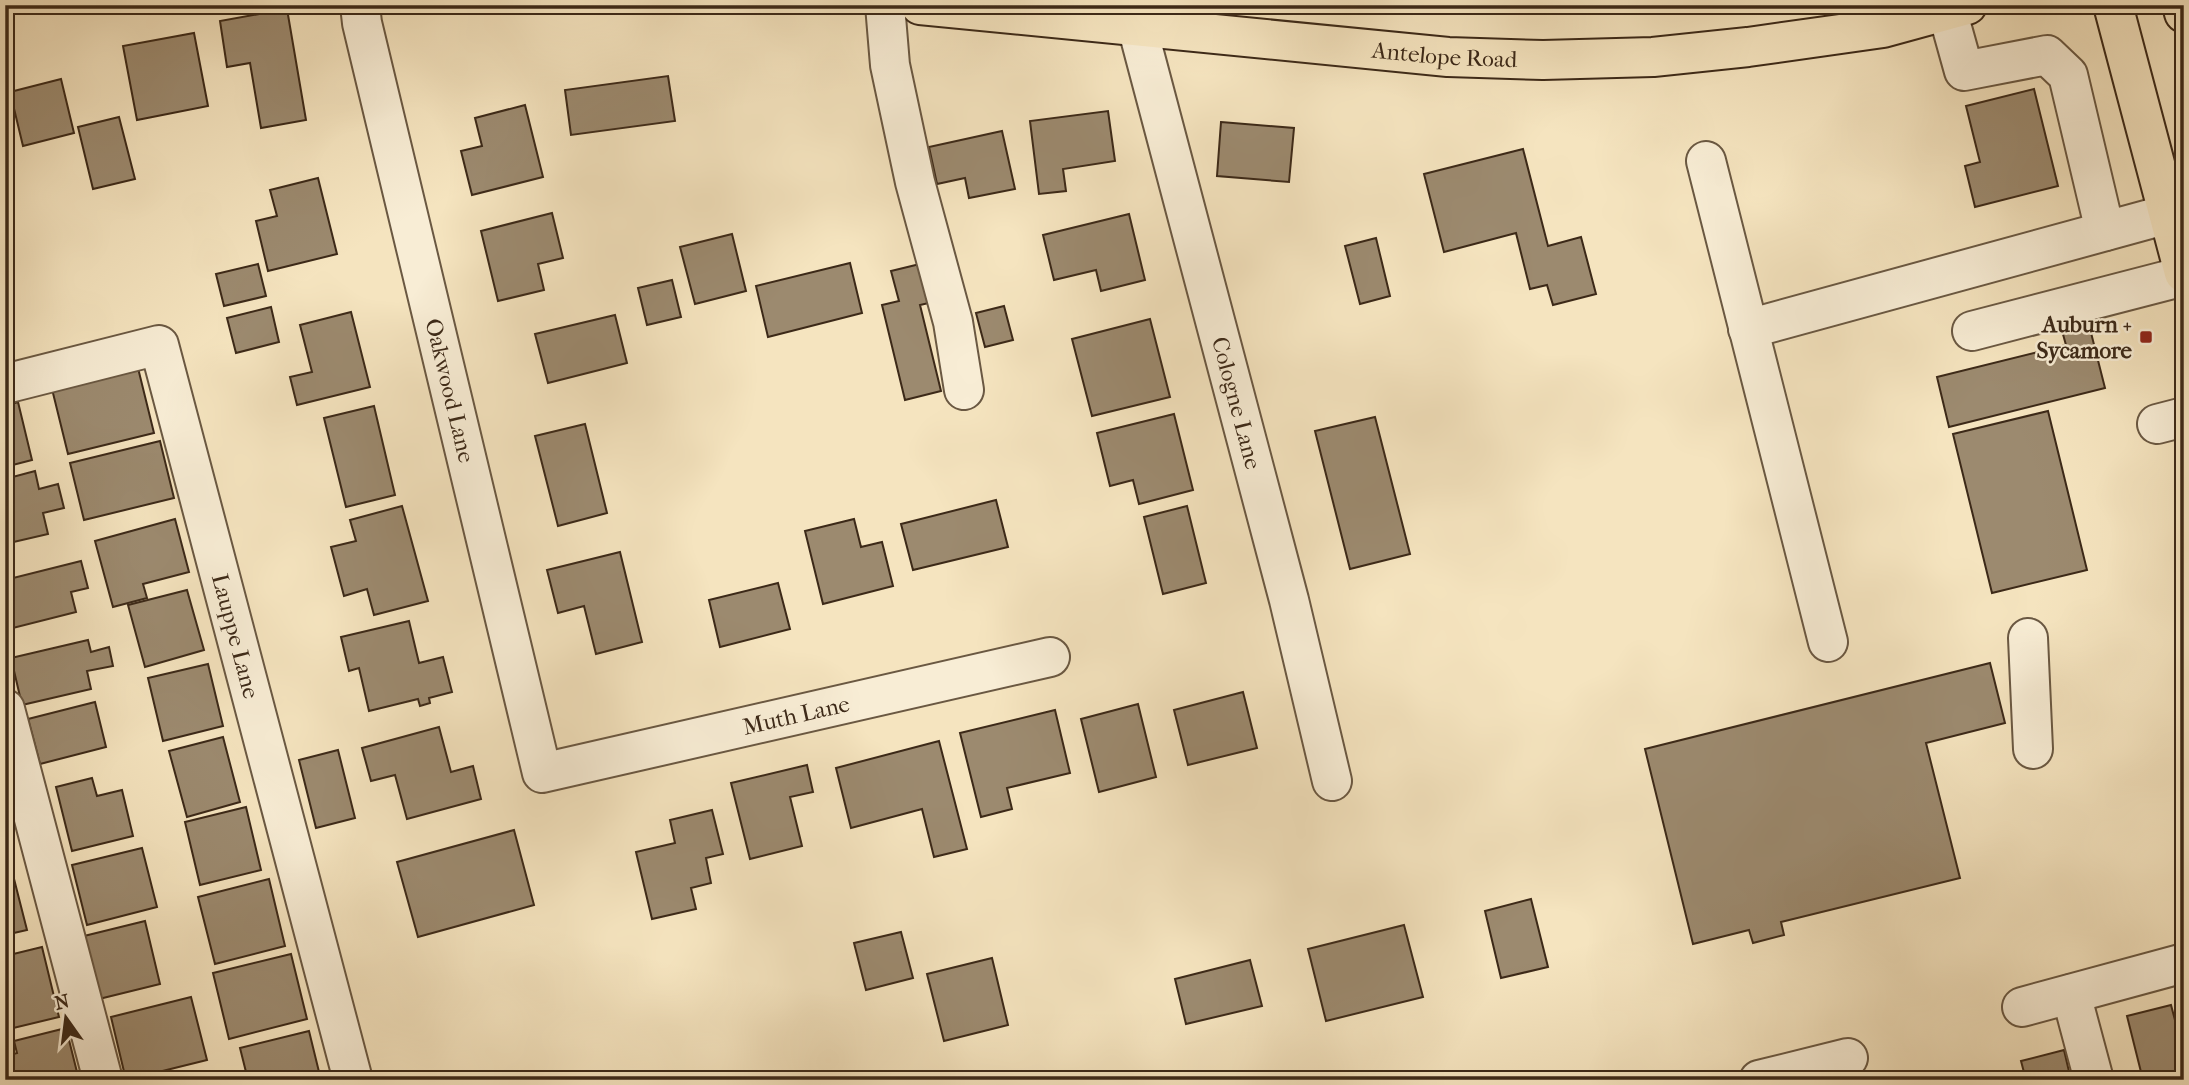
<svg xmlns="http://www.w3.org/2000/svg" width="2189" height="1085" font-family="'IM FELL French Canon',serif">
<rect width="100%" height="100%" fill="#f5e4bf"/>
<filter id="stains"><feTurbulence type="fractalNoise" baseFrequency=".00286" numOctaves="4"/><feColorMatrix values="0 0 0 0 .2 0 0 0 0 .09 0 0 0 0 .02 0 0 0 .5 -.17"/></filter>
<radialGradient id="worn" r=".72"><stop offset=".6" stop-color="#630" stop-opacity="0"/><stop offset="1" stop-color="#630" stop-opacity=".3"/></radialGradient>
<!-- building -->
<g fill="#9c8a6f" stroke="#3c2918" stroke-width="2">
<path d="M287 9 306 120 261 128 250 63 227 67 220 21Z"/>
<path d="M194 33 208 106 137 120 123 46Z"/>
<path d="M668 76 675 121 571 135 565 90Z"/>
<path d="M61 79 74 133 23 146 10 92Z"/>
<path d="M2034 89 2058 186 1975 207 1965 166 1980 162 1966 106Z"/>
<path d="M525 105 543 177 472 195 461 151 482 146 475 118Z"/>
<path d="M1108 111 1115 161 1063 169 1066 191 1039 194 1030 121Z"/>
<path d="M119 117 135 179 93 189 78 127Z"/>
<path d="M1221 122 1294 128 1289 182 1217 176Z"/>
<path d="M1002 131 1015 189 969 198 965 178 937 184 929 147Z"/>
<path d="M1523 149 1548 246 1581 237 1596 294 1553 305 1547 285 1530 289 1516 233 1444 252 1424 174Z"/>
<path d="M318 178 337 254 268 271 256 221 277 216 270 190Z"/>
<path d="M552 213 563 258 538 264 544 290 498 301 481 231Z"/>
<path d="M1129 214 1145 280 1101 291 1096 270 1054 280 1043 235Z"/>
<path d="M732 234 746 291 695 304 680 247Z"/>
<path d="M1376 238 1390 296 1360 304 1345 246Z"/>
<path d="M850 263 862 313 768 337 756 286Z"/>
<path d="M924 263 933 302 920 305 941 391 905 400 882 305 899 301 891 271Z"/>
<path d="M258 264 266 296 224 306 216 274Z"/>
<path d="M672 280 681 317 647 325 638 288Z"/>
<path d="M1004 306 1013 340 985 347 976 313Z"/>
<path d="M271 307 279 342 236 353 227 318Z"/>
<path d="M351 312 370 387 297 405 290 377 312 372 300 325Z"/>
<path d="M2086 313 2105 388 1949 427 1937 377 2066 345 2059 320Z"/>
<path d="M615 315 627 363 548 383 535 334Z"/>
<path d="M1150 319 1170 397 1092 416 1072 339Z"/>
<path d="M138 368 154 433 68 454 52 389Z"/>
<path d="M18 402 32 460 5 467V406Z"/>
<path d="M374 406 395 495 346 507 324 418Z"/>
<path d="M2048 411 2087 570 1992 593 1953 434Z"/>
<path d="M1174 414 1193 490 1139 504 1133 480 1110 486 1097 433Z"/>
<path d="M1375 417 1410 554 1350 569 1315 431Z"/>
<path d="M585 424 607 513 558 526 535 436Z"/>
<path d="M160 441 174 498 84 520 70 463Z"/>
<path d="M35 471 39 489 58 484 64 508 43 513 48 534 5 544V479Z"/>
<path d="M996 500 1008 547 913 570 901 524Z"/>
<path d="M402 506 428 601 374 615 367 589 344 596 331 547 356 541 350 520Z"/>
<path d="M1187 506 1206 583 1163 594 1144 517Z"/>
<path d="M175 519 189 572 143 584 147 598 113 607 95 541Z"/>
<path d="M854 519 861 547 882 542 893 586 823 604 805 531Z"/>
<path d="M620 552 642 642 596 654 584 606 558 613 547 570Z"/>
<path d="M81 561 88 588 71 592 76 612 5 630V580Z"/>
<path d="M778 583 790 629 720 647 709 600Z"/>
<path d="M187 590 204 650 145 667 128 605Z"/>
<path d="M409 621 419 663 443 657 452 692 429 698 430 703 420 706 418 699 369 711 359 668 349 671 341 637Z"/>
<path d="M88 640 91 652 109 647 113 666 87 671 91 689 22 705 11 658Z"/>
<path d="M1990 663 2005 723 1926 743 1960 878 1781 922 1784 935 1753 943 1749 930 1693 944 1645 749Z"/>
<path d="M208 664 223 726 163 741 148 678Z"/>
<path d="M1243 692 1257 748 1188 765 1174 710Z"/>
<path d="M95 702 106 747 40 764 28 719Z"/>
<path d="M1138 704 1156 777 1099 792 1081 719Z"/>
<path d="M1055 710 1070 773 1007 788 1012 809 981 817 960 733Z"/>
<path d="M439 727 451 772 473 766 481 799 407 819 395 775 371 781 362 748Z"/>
<path d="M223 737 240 802 187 817 169 751Z"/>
<path d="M939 741 967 849 934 857 922 809 851 828 836 768Z"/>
<path d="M338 750 355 818 316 828 299 760Z"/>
<path d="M807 765 813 792 790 797 802 846 750 859 731 783Z"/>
<path d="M92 778 97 796 122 790 133 836 72 851 56 787Z"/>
<path d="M246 807 261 870 200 885 185 822Z"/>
<path d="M712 810 723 854 706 858 711 883 691 888 696 909 652 919 636 852 675 843 670 820Z"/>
<path d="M514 830 534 905 418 937 397 862Z"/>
<path d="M142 848 157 907 87 925 72 865Z"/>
<path d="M12 871 27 930 5 935V873Z"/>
<path d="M269 879 285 946 215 964 198 897Z"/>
<path d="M1531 899 1548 967 1501 978 1485 911Z"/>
<path d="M145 921 160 984 99 999 84 936Z"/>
<path d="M1404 925 1423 997 1326 1021 1308 949Z"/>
<path d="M901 932 913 978 866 990 854 943Z"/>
<path d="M42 947 59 1017 5 1030V956Z"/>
<path d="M291 954 307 1019 229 1039 213 973Z"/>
<path d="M992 958 1008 1025 944 1041 927 974Z"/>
<path d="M1250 960 1262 1006 1186 1024 1175 979Z"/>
<path d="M191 997 207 1060 126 1080 111 1017Z"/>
<path d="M2171 1005 2184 1054V1073L2156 1080H2143L2127 1016Z"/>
<path d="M66 1028 79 1080H12L6 1056 17 1053 14 1041Z"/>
<path d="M309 1031 321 1080H248L240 1048Z"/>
<path d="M2064 1050 2071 1080H2026L2021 1061Z"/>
</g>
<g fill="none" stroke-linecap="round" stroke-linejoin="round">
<!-- minor casing -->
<g stroke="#6a5842" stroke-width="42">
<g id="minor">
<path id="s1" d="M360 5 362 23 542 773 1050 657"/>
<path d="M885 5 890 65 915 182 953 322 964 390"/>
<path d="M1947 10 1964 71 2047 55 2068 75 2105 231"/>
<path id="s2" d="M1137 26 1289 600 1332 781"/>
<path d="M1706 161 1828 642"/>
<path d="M1748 329 2168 214"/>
<path d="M1972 331 2184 276"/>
<path id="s3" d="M5 384 159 345 353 1080"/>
<path d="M2157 424 2184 417"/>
<path d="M2028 638 2033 749"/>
<path d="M5 709 103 1080"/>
<path d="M2071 994 2094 1080"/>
<path d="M2022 1007 2184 963"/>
<path d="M1759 1080 1848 1058"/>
</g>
</g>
<!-- major casing -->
<g stroke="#3c2918" stroke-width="42">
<g id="major">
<path id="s4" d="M920 5 1448 57 1543 60 1653 57 1748 47 1883 28 1967 5"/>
<path d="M2113 5 2184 273"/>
<path d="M2182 5 2184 13"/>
</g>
</g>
<!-- minor -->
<use href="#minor" stroke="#f8edd5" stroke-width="38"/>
<!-- major -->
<use href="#major" stroke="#f5e4bf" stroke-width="38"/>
</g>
<!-- markers -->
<rect fill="#8f2418" stroke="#f8edd5" stroke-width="2.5" x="2139" y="330" width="14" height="14" rx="3.5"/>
<g text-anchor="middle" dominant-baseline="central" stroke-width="5" stroke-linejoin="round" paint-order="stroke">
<!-- street labels -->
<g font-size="23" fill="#3c2918" stroke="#f8edd5">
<text stroke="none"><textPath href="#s4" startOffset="527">Antelope Road</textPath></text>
<text stroke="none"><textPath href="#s1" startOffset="396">Oakwood Lane</textPath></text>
<text stroke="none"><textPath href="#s2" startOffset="390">Cologne Lane</textPath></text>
<text stroke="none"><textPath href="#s3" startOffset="460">Lauppe Lane</textPath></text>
<text stroke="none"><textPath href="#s1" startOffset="1050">Muth Lane</textPath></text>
</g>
<!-- poi labels -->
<g font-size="23" font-weight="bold" fill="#3c2918" stroke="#f8edd5" text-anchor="end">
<text x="2132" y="324">Auburn +<tspan x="2132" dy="26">Sycamore</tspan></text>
</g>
</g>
<!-- margin -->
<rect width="2189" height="1085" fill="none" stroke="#f5e4bf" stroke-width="28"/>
<rect x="7" y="7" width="2175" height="1071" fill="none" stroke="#3c2918" stroke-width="3.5"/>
<rect x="14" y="14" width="2161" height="1057" fill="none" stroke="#3c2918" stroke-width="2"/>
<!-- north arrow -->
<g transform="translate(66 1018) rotate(346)" stroke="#f8edd5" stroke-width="5" paint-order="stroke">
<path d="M0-5L12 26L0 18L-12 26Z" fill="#3c2918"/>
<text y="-10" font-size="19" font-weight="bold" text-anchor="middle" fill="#3c2918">N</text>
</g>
<rect width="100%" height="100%" filter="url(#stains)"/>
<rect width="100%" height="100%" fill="url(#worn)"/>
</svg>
